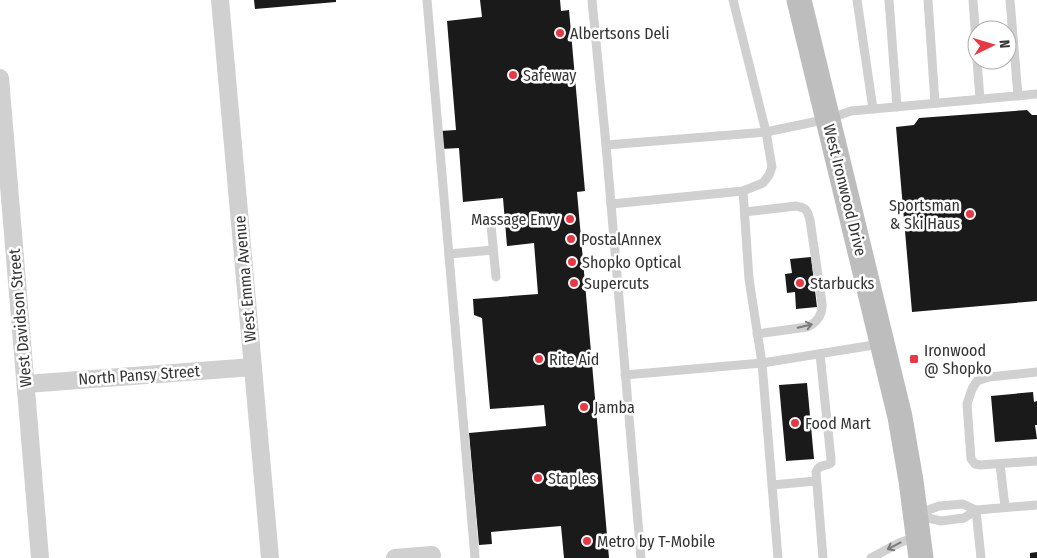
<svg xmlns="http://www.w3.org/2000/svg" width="1037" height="558" font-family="'Fira Sans Condensed',sans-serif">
<rect width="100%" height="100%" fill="#fff"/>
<!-- building -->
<g fill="#1a1a1a">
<path d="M254 0H336V2L255 9Z"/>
<path d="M480 0H560L561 11 569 10 585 191 577 192 609 558H564L561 526 491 532 492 544 479 545 469 433 546 426 544 405 490 409 482 318 474 315 473 299 538 294 534 243 507 246 503 198 463 202 459 148 441 149 440 131 456 130 447 21 482 17Z"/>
<path d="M1027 110 1032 115H1037V301L912 312 896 127 914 125 919 118Z"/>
<path d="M811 257 817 307 796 309 795 292 787 293 785 274 792 273 790 259Z"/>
<path d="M807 383 814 459 786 461 779 385Z"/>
<path d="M1033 392 1034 402 1037 401V425H1035L1037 439 995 442 991 396Z"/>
<path d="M1037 552V558H1030V553Z"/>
</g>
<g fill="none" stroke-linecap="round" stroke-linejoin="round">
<!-- lane -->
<g stroke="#d0d0d0" stroke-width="9">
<path d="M427 0 475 558"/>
<path d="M592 0 606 145 641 558"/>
<path d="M857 0 873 109"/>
<path d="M889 0 897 107"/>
<path d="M928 0 935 103"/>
<path d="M973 0 977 56"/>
<path d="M1010 0 1018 96"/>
<path d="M977 60 980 99"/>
<path d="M606 145 766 132 828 119 851 111 1037 94"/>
<path d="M743 191 749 279 762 363 778 558"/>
<path d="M611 204 743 191 763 183 769 175 772 167 766 132 733 0"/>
<path d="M745 212 796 206C807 208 807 210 810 220L822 303C823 314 817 323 807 327L757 334"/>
<path d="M491 225 496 277"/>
<path d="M449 254 493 250"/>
<path d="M820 354 831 459V463C825 467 819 464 816 472L823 558"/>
<path d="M1037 372 989 377 977 381 972 389 967 404 971 459 975 464 980 465 1037 461"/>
<path d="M625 375 762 363 880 344"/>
<path d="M1000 464 1005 507"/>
<path d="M772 485 816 481"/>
<path d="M963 504 976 510 964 518 941 521 915 515 939 506Z"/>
<path d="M871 558 899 543 916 537"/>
<path d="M981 558 976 510 1037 505"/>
</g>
<!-- street -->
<g stroke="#d0d0d0" stroke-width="18">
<path d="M220 0 270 558"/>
<path d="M0 78 40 558"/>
<path d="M26 384 253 367"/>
<path d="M395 558 432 555"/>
</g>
<!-- secondary -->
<path stroke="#bdbdbd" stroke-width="25" d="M799 0 900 417 911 481 921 558"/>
</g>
<!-- one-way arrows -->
<defs><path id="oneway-shaft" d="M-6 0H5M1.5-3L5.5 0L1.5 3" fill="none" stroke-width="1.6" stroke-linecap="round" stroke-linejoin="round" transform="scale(1.25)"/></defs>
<g stroke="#7a7a7a">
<use href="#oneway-shaft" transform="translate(805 326) rotate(-14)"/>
<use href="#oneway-shaft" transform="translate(894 546) rotate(152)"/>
</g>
<!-- markers -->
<g fill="#e63946" stroke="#fff" stroke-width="2">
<circle cx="560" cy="33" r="5"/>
<circle cx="513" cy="75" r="5"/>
<circle cx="970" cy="214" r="5"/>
<circle cx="570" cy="219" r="5"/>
<circle cx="571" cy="239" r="5"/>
<circle cx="572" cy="262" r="5"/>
<circle cx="574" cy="283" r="5"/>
<circle cx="800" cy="283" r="5"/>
<circle cx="539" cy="359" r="5"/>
<rect x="909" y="354" width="10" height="10" rx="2.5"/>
<circle cx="584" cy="407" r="5"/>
<circle cx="795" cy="423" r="5"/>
<circle cx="538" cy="478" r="5"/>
<circle cx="587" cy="541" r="5"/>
</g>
<g text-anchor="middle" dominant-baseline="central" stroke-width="5" stroke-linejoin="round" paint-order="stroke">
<!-- poi labels -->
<g font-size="16" fill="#333" stroke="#fff" text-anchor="start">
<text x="570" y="33">Albertsons Deli</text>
<text x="523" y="75">Safeway</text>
<text x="960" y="205" text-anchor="end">Sportsman<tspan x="960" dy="18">&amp; Ski Haus</tspan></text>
<text x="560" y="219" text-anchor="end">Massage Envy</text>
<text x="581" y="239">PostalAnnex</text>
<text x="582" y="262">Shopko Optical</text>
<text x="584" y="283">Supercuts</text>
<text x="810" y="283">Starbucks</text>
<text x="924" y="350">Ironwood<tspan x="924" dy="18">@ Shopko</tspan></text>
<text x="549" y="359">Rite Aid</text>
<text x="594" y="407">Jamba</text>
<text x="805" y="423">Food Mart</text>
<text x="548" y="478">Staples</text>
<text x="597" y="541">Metro by T-Mobile</text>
</g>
<!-- street labels -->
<g font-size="16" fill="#333" stroke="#fff">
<text transform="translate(845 190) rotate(76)">West Ironwood Drive</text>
<text transform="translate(245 279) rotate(-95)">West Emma Avenue</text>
<text transform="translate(20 318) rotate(-95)">West Davidson Street</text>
<text transform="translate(139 375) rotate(-4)">North Pansy Street</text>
</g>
</g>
<!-- north arrow -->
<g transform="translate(992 45) rotate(85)"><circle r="24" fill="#ffffff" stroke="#adadad"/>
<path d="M0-4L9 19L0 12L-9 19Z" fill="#e63946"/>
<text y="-8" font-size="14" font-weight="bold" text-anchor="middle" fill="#333333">N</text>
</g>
</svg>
